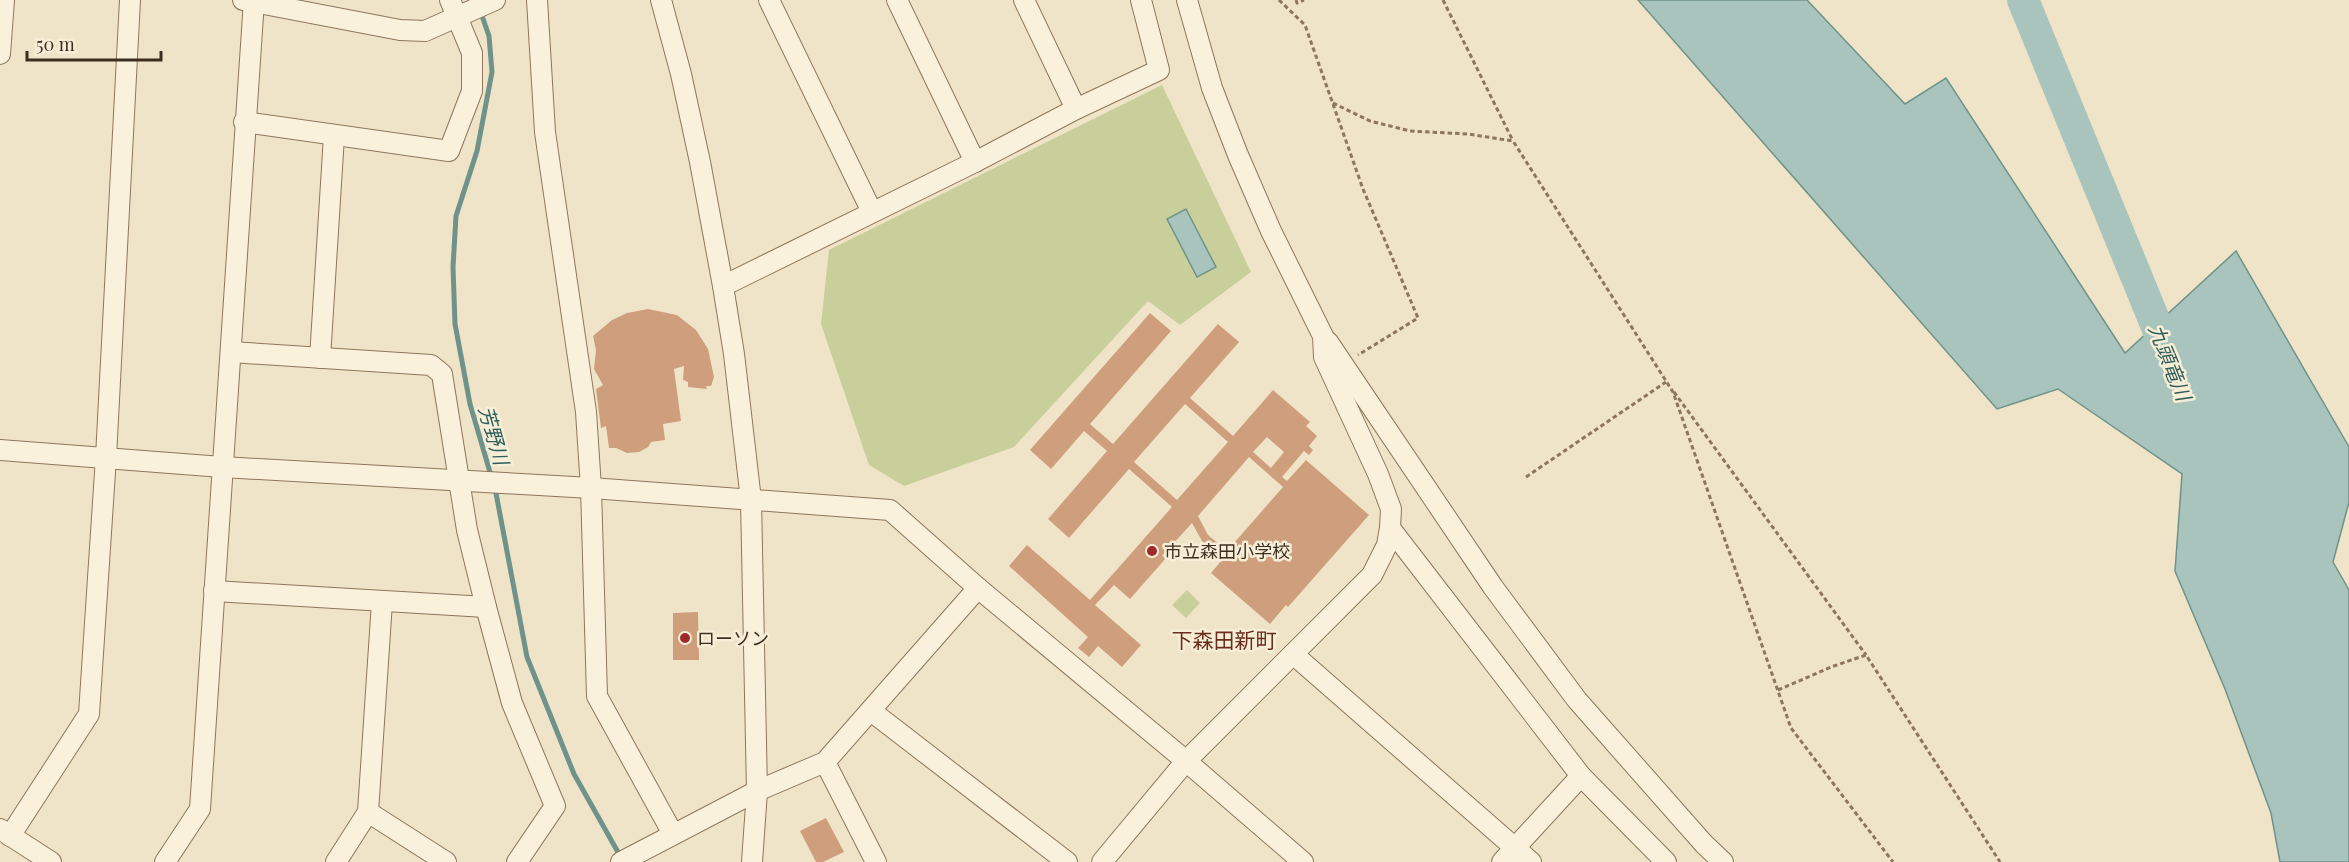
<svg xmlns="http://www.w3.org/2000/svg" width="2349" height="862" font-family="'Playfair Display','Noto Sans JP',serif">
<rect width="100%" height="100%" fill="#f0e4c8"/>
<!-- green -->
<g fill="#c9cf9b">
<path d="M1162 85 1251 272 1180 325 1148 301 1014 447 904 486 869 465 821 324 829 250Z"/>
<path d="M1187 590 1200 603 1186 618 1172 605Z"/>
</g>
<!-- water -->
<g fill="#a9c4bc" stroke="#6f938a" stroke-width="1.5">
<path d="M1638 0H1807L1905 104 1946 78 2125 353 2236 251 2349 447V502L2333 562 2349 590V862H2280L2271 813 2225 689 2175 571 2182 474 2058 389 1997 409Z"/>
<path d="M1186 209 1216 267 1197 277 1167 219Z"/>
</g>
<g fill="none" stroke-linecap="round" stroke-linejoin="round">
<!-- stream -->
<g stroke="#6f938a" stroke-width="5">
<path d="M480 10 489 36 492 72 477 151 456 216 453 267 455 324 470 404 492 479"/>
<path d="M495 488 527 657 574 774 619 854 620 860"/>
</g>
<!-- river -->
<path stroke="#a9c4bc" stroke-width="32" d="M2023 0 2173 366"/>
</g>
<!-- building -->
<g fill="#cf9f7d" fill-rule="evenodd">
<path d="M648 309 677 315 696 330 708 349 714 377 711 386H706L707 389 688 387V382L683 380 684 366 674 369 681 421 663 424 665 440 651 442 648 447 639 452 627 453 616 448H609L606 426 601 428 596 389 603 385 594 369 596 350 593 336 612 320 627 313Z"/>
<path d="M1150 313 1171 331 1090 424 1113 444 1218 324 1239 342 1190 398 1233 436 1273 390 1310 422 1306 426 1317 436 1309 446 1313 450 1309 455 1304 451 1282 477 1287 481 1306 460 1369 515 1288 607 1286 605 1270 624 1211 573 1222 560 1202 541 1192 523 1162 556 1166 558 1130 599 1114 585 1095 605 1141 645 1122 667 1098 646 1089 657 1078 648 1088 637 1009 566 1027 545 1090 600 1172 507 1129 469 1069 538 1048 519 1107 451 1084 431 1051 469 1030 450ZM1185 404 1228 442 1177 500 1134 462ZM1267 437 1284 452 1271 468 1253 452ZM1249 457 1283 487 1227 551 1208 535 1198 516Z"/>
<path d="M698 612 699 660H673V613Z"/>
<path d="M826 818 844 852 823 862H816L800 831Z"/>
</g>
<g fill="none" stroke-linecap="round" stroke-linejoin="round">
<!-- minor casing -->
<g stroke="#8d765c" stroke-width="22">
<g id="minor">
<path d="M243 0 400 30 425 31 495 0"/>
<path d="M537 0 545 132 586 412 591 488 597 696 673 834"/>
<path d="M661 0 681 74 700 162 723 286 734 354 751 500 757 791 752 862"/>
<path d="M769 0 872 212"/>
<path d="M897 0 975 162"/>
<path d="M0 54 4 0"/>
<path d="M1076 109 1159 70 1141 0"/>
<path d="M244 122 449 151 472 91V53L450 0"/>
<path d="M723 286 975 162 1076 109 1024 0"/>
<path d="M1328 342 1493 587 1577 700 1704 844 1723 862"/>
<path d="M231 352 431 365 442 374 467 530 486 607 512 703 555 806 517 862"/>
<path d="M320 358 334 136"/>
<path d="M0 450 222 467 591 488 890 510 978 588 1186 761 1303 862"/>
<path d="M1390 528 1581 776 1666 862"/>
<path d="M214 591 486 607"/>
<path d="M1293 654 1531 862"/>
<path d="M871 711 1067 862"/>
<path d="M825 762 876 862"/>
<path d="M368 812 446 862"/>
<path d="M0 829 51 862"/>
<path d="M10 836 89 714 106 457 130 0"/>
<path d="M165 862 200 809 254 0"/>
<path d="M336 862 368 812 382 602"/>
<path d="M621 862 757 791 825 762 978 588"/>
<path d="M1102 862 1186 761 1372 575 1387 545 1390 528 1391 509 1378 474 1324 357 1323 336 1271 231 1238 155 1212 88 1187 0"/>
<path d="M1502 862 1581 776"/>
</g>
</g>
<!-- path -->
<g stroke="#8d765c" stroke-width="3" stroke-dasharray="4.5 3" stroke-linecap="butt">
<path d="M1279 0 1305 25 1363 189 1418 318 1358 355"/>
<path d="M1296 0 1297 3 1304 0"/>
<path d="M1443 0 1513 141"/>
<path d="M1333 103 1370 121 1410 131 1468 134 1513 141 1673 392 1791 728 1893 862"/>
<path d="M1674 392 1866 655"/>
<path d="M1526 477 1666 382"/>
<path d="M1778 690 1831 667 1866 655 2000 862"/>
</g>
<!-- minor -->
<use href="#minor" stroke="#faf1dc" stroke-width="20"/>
</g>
<!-- markers -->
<g fill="#9e2a2b" stroke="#f7eed8" stroke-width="2">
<circle cx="1152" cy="551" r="6"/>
<circle cx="685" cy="638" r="6"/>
</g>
<g text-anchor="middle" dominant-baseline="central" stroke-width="5" stroke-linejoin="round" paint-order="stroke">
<!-- poi labels -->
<g font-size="18" fill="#3d2e20" stroke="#f7eed8" text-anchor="start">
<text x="1164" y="551">市立森田小学校</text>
<text x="697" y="638">ローソン</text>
</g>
<!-- water labels -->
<g font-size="20" font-style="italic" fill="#2f5d5a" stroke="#f7eed8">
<text transform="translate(2171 362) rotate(68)">九頭竜川</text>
<text transform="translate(495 435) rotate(74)">芳野川</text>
</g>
<!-- quarter labels -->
<g font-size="21" fill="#6b2e1e" stroke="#f7eed8">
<text x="1224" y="639">下森田新町</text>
</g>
</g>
<!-- scale -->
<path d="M27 51v9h134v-9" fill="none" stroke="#3d2e20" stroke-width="3"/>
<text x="36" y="51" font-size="18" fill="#3d2e20" stroke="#f7eed8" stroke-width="4.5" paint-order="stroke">50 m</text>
</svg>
